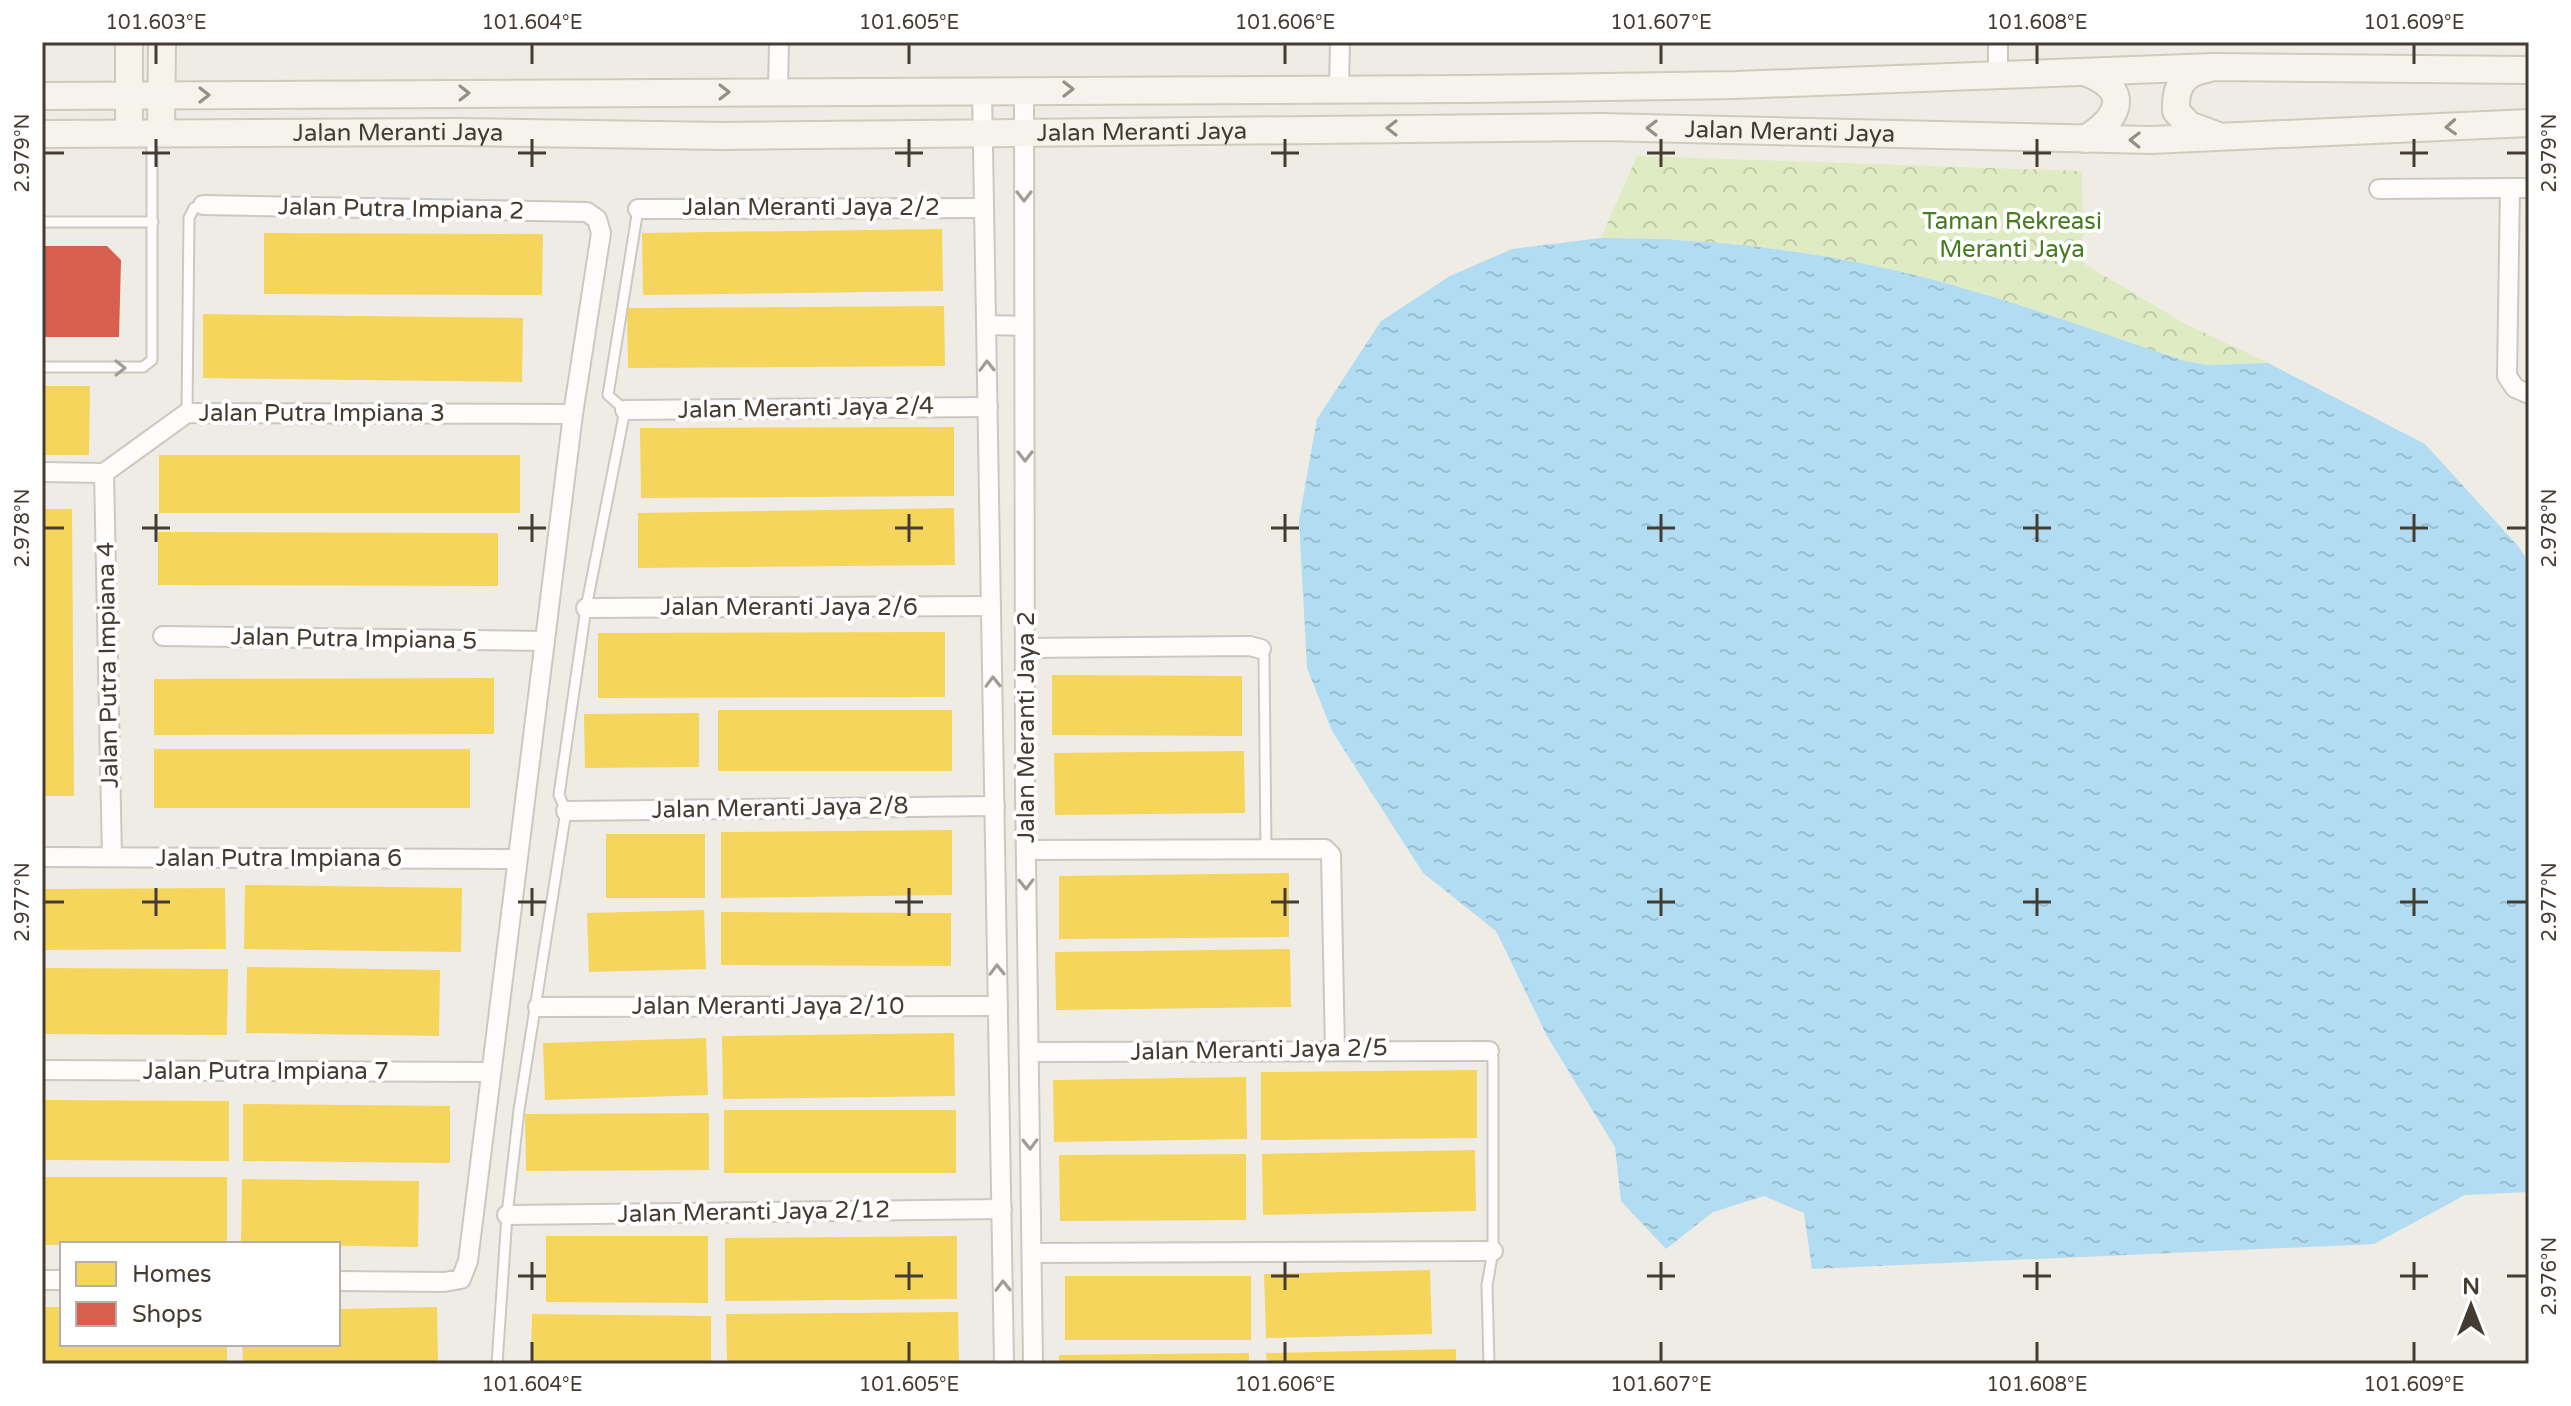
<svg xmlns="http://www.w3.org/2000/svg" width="2571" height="1406" font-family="'Varela Round',sans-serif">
<defs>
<pattern id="park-crowns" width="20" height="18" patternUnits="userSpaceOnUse" patternTransform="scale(2)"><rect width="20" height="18" fill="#deebc3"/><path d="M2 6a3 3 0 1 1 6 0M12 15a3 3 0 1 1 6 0" fill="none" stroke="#c0caa8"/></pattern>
<pattern id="water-ripples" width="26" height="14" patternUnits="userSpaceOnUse" patternTransform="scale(2)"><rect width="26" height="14" fill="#b1dcf1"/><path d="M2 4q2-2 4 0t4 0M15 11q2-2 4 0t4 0" fill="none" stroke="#99becf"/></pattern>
</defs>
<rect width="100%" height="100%" fill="#efece6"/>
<!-- park -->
<path fill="url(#park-crowns)" d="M1637 156 2082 171 2083 263 2184 323 2268 363 2208 365 2185 361C2112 337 2040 310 1966 289 1847 254 1724 238 1601 238Z"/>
<!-- water -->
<path fill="url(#water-ripples)" d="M1601 238C1724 238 1847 254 1966 289 2040 310 2112 337 2185 361L2208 365 2268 363 2425 444 2518 546 2529 563V1192L2465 1195 2374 1244 1812 1269 1804 1213 1764 1196 1713 1212 1666 1249 1621 1201 1615 1147 1547 1036 1496 931 1423 873 1332 731 1307 668 1299 520 1317 419 1381 321 1450 276 1512 249Z"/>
<!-- homes -->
<g fill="#f6d55c">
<path d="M942 229 943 291 643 295 642 233Z"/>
<path d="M264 233 543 234 542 295 264 294Z"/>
<path d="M944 306 945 366 628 368 627 308Z"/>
<path d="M203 314 523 318 522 382 203 378Z"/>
<path d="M42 386H90L89 455H42Z"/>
<path d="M954 427V496L641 498 640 428Z"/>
<rect x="159" y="455" width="361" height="58"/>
<path d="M954 508 955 565 638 568V513Z"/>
<path d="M42 509H72L74 796H42Z"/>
<path d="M158 532 498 533V586L158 585Z"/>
<path d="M945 632V697L598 698V633Z"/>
<path d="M1052 675 1242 676V736L1052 735Z"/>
<path d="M494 678V734L154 735V679Z"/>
<rect x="718" y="710" width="234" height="61"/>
<path d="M699 713V767L585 768 584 714Z"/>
<rect x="154" y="749" width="316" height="59"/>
<path d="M1244 751 1245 813 1055 815 1054 753Z"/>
<path d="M952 830V895L721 898V832Z"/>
<rect x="606" y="834" width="99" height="64"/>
<path d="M1289 873V937L1059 939V876Z"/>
<path d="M245 885 462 888 461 952 244 949Z"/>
<path d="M225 888 226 949 42 950V889Z"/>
<path d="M704 910 706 969 589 972 587 913Z"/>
<path d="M721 912 951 913V966L721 965Z"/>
<path d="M1290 949 1291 1007 1056 1010 1055 952Z"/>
<path d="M247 967 440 970 439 1036 246 1033Z"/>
<path d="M42 968 228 969 227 1035 42 1034Z"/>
<path d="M954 1033 955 1096 723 1099 722 1036Z"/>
<path d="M706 1038 708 1095 545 1100 543 1043Z"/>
<path d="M1477 1070V1138L1261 1140V1072Z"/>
<path d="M1246 1077 1247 1139 1054 1142 1053 1080Z"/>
<path d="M42 1100 229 1101V1161L42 1160Z"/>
<path d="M243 1104 450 1106V1163L243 1161Z"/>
<rect x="724" y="1110" width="232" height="63"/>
<path d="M709 1113V1170L526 1171 525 1114Z"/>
<path d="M1475 1150 1476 1211 1263 1215 1262 1154Z"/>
<path d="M1246 1154V1220L1060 1221 1059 1155Z"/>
<path d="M42 1177H227V1244L42 1245Z"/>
<path d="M242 1179 419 1181 418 1247 241 1244Z"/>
<path d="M546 1236H708V1303L546 1302Z"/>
<path d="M957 1236V1299L725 1301V1238Z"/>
<path d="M1430 1270 1432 1334 1266 1338 1264 1274Z"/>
<rect x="1065" y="1276" width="186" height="64"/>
<path d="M42 1307H62V1344H227V1364H42Z"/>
<path d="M437 1307 438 1364H243L242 1344H338V1309Z"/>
<path d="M958 1312 959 1364H727L726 1314Z"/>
<path d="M532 1314 711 1316V1364H531Z"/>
<path d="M1456 1349V1364H1267L1266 1353Z"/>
<path d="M1249 1353V1364H1059V1355Z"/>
</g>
<!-- shops -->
<path fill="#d6604d" d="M42 246H107L121 260 119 337H42Z"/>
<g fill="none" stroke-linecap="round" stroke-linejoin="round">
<!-- lane casing -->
<g stroke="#cbc8c2" stroke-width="13">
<g id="lane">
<path d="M42 222H153"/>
<path d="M42 367H143L152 360V135"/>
<path d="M187 413 189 218 194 208 203 205"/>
<path d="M1261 649 1264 657 1266 849"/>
<path d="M1489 1051 1493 1058V1251L1487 1285 1489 1364"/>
<path d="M497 1364 507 1215 519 1110 566 811 559 795 586 608 625 410 608 395 638 209"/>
</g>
</g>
<!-- street casing -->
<g stroke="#cbc8c2" stroke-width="22">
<g id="street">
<path d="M1998 42V73"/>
<path d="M1339 87 1340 42"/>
<path d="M982 90 1004 1364"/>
<path d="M1024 90 1025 792 1033 1364"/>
<path d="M778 91 779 42"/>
<path d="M2529 188H2510L2507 376 2515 388 2529 394"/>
<path d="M2379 189 2510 188"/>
<path d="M203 205 587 212 597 219 601 233 573 414 468 1261 461 1279 444 1282 338 1281"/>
<path d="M638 209 984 208"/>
<path d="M986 325 1024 326"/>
<path d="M625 410 988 407"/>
<path d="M42 472 104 473 187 413 573 414"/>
<path d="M104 473 112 857"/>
<path d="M586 608 991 606"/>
<path d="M163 636 545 641"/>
<path d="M1025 648 1250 646 1261 649"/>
<path d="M566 811 995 806"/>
<path d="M1026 850 1325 849 1331 855 1335 1050"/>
<path d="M42 857 516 859"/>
<path d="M538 1007 998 1006"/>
<path d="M1029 1052 1489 1051"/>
<path d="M42 1070 490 1072"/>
<path d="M507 1215 1002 1209"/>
<path d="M1032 1253 1493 1251"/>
<path d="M42 1280H62"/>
</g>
</g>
<!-- secondary casing -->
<g stroke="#d0cabd" stroke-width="30">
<g id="secondary">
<path d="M129 42V133"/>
<path d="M2207 69C2182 73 2175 88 2176 111L2189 125 2216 135"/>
<path d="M2084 72C2131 88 2122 117 2085 139"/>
<path d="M42 96 1468 89 1736 85 2214 67 2529 70"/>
<path d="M161 133 162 42"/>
<path id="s1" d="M42 134 456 132 723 136 1601 127 2151 140 2529 123"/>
</g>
</g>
<!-- lane -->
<use href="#lane" stroke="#fdfcfb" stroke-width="9"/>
<!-- street -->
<use href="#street" stroke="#fdfcfb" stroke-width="18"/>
<!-- secondary -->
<use href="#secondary" stroke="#f6f3ed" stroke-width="26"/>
</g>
<!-- one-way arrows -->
<defs><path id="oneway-chevron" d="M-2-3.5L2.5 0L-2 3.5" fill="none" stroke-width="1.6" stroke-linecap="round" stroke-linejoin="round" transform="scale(2)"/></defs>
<g stroke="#948e86">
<use href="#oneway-chevron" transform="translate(1068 89)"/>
<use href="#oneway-chevron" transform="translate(724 92)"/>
<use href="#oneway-chevron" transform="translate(464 93)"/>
<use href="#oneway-chevron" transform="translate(204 95)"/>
<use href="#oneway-chevron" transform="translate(2451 127) rotate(177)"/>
<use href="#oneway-chevron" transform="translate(1392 128) rotate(180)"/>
<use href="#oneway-chevron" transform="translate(1652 128) rotate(-179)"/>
<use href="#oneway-chevron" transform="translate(2135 140) rotate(-179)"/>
</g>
<g stroke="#a09c96">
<use href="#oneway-chevron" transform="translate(1024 196) rotate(90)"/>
<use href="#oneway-chevron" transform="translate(987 366) rotate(-91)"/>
<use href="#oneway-chevron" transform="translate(120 368)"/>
<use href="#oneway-chevron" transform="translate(1025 456) rotate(90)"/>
<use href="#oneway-chevron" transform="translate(993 682) rotate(-91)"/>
<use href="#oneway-chevron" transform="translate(1026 884) rotate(89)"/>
<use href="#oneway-chevron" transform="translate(997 970) rotate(-91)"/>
<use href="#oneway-chevron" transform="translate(1030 1144) rotate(89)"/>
<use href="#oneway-chevron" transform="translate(1003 1286) rotate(-91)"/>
</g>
<!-- ticks -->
<path fill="none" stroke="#443c32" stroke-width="3" d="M156 44V64M532 44V64M909 44V64M1285 44V64M1661 44V64M2037 44V64M2414 44V64M156 139V167M532 139V167M909 139V167M1285 139V167M1661 139V167M2037 139V167M2414 139V167M44 153H64M142 153H170M518 153H546M895 153H923M1271 153H1299M1647 153H1675M2023 153H2051M2400 153H2428M2507 153H2527M156 514V542M532 514V542M909 514V542M1285 514V542M1661 514V542M2037 514V542M2414 514V542M44 528H64M142 528H170M518 528H546M895 528H923M1271 528H1299M1647 528H1675M2023 528H2051M2400 528H2428M2507 528H2527M156 888V916M532 888V916M909 888V916M1285 888V916M1661 888V916M2037 888V916M2414 888V916M44 902H64M142 902H170M518 902H546M895 902H923M1271 902H1299M1647 902H1675M2023 902H2051M2400 902H2428M2507 902H2527M532 1262V1290M909 1262V1290M1285 1262V1290M1661 1262V1290M2037 1262V1290M2414 1262V1290M518 1276H546M895 1276H923M1271 1276H1299M1647 1276H1675M2023 1276H2051M2400 1276H2428M2507 1276H2527M532 1342V1362M909 1342V1362M1285 1342V1362M1661 1342V1362M2037 1342V1362M2414 1342V1362"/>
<g text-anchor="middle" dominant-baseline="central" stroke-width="8" stroke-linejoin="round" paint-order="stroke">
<!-- street labels -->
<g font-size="24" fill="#443c32" stroke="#fff">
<text stroke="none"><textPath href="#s1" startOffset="1748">Jalan Meranti Jaya</textPath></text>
<text stroke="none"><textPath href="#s1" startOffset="1100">Jalan Meranti Jaya</textPath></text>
<text stroke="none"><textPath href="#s1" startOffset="356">Jalan Meranti Jaya</textPath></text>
<text x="811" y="207">Jalan Meranti Jaya 2/2</text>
<text transform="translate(401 209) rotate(1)">Jalan Putra Impiana 2</text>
<text transform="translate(806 408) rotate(-1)">Jalan Meranti Jaya 2/4</text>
<text x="322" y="413">Jalan Putra Impiana 3</text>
<text x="789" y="607">Jalan Meranti Jaya 2/6</text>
<text transform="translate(354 639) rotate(1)">Jalan Putra Impiana 5</text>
<text transform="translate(108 665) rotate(-91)">Jalan Putra Impiana 4</text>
<text transform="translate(1026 727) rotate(-90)">Jalan Meranti Jaya 2</text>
<text transform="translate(780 808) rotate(-1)">Jalan Meranti Jaya 2/8</text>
<text x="279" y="858">Jalan Putra Impiana 6</text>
<text x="768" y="1006">Jalan Meranti Jaya 2/10</text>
<text transform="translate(1259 1050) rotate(-1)">Jalan Meranti Jaya 2/5</text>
<text x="266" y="1071">Jalan Putra Impiana 7</text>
<text transform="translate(754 1212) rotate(-1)">Jalan Meranti Jaya 2/12</text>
</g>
<!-- park labels -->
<g font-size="24" fill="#487a21" stroke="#fff">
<text x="2012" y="221">Taman Rekreasi<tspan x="2012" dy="28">Meranti Jaya</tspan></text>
</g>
</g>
<!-- border -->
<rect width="2571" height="1406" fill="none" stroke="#ffffff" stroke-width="88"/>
<!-- legend -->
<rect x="60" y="1242" width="280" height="104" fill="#ffffff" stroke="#b4b1ad" stroke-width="2"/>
<rect x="76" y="1262" width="40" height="24" fill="#f6d55c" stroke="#b4b1ad" stroke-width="2"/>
<text x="132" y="1282" font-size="24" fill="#443c32">Homes</text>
<rect x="76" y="1302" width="40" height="24" fill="#d6604d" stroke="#b4b1ad" stroke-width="2"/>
<text x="132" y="1322" font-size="24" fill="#443c32">Shops</text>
<!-- north arrow -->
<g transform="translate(2471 1306)" stroke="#ffffff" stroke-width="6" paint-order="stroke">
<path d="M0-6L14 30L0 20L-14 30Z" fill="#443c32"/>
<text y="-12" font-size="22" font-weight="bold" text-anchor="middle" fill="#443c32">N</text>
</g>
<rect x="44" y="44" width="2483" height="1318" fill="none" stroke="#443c32" stroke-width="3"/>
<g font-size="20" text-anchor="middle" fill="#443c32">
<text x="156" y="29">101.603°E</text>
<text x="532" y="29">101.604°E</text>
<text x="909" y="29">101.605°E</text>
<text x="1285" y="29">101.606°E</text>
<text x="1661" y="29">101.607°E</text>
<text x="2037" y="29">101.608°E</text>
<text x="2414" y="29">101.609°E</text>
<text transform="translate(22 153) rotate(-90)" y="7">2.979°N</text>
<text transform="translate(2549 153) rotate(-90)" y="7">2.979°N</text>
<text transform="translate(22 528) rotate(-90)" y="7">2.978°N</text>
<text transform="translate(2549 528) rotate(-90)" y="7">2.978°N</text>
<text transform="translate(22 902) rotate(-90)" y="7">2.977°N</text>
<text transform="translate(2549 902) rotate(-90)" y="7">2.977°N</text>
<text transform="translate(2549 1276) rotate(-90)" y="7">2.976°N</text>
<text x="532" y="1391">101.604°E</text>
<text x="909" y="1391">101.605°E</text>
<text x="1285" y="1391">101.606°E</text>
<text x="1661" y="1391">101.607°E</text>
<text x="2037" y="1391">101.608°E</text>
<text x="2414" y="1391">101.609°E</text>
</g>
</svg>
